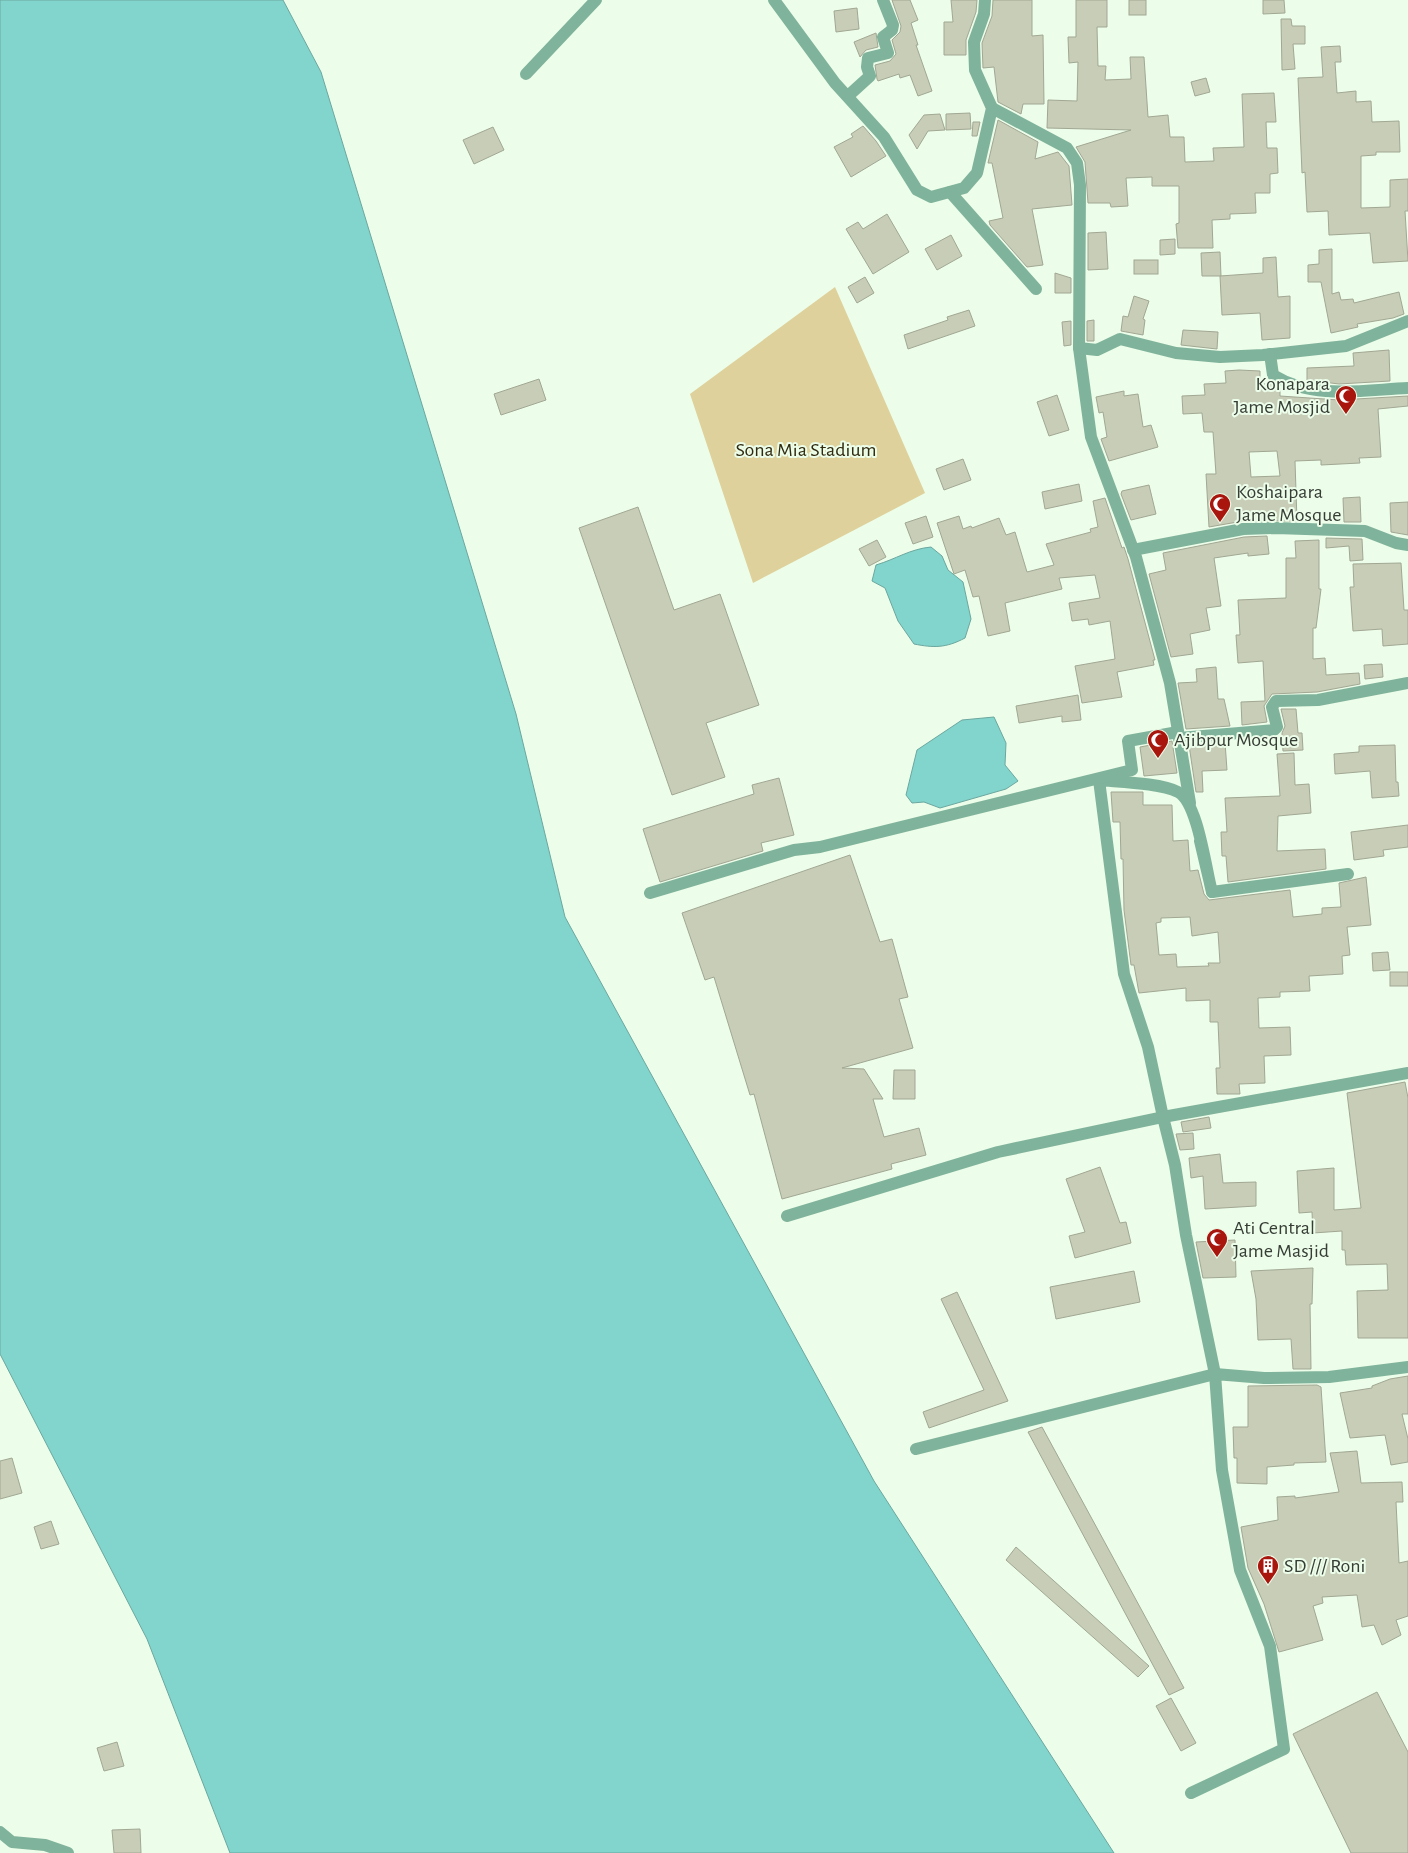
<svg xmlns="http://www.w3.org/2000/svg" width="1408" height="1853" font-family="'Alegreya Sans',sans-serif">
<rect width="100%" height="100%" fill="#ecfdea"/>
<!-- green -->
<path fill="#ded19b" d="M835 287 925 493 753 583 690 394Z"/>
<!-- water -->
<g fill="#82d5cc" stroke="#6ba79f">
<path d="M0 0H283L321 72 516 714 565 917 874 1481 1114 1853H230L147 1639 0 1354Z"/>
<path d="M931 547 942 556 948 570 963 582 971 619 965 638C946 648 934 648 914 644L898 621 885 588 872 581 876 565C896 559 910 549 931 547Z"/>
<path d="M994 717 1006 743 1005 765 1018 781 1006 789 940 808 924 802 912 803 906 795 917 750 962 720Z"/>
</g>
<!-- building -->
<g fill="#c7cdb7" stroke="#a1a792" fill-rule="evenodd">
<path d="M892 0H910L918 20 911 23 918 45H916L932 91 918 96 910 75 900 78 899 74 878 81 877 79 875 65 890 61 896 54 892 40 900 32 901 26Z"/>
<path d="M951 0H977L976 12 966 40V55H944V22H953Z"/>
<path d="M993 0H1032V36L1043 35 1044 104H1023L1021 114 998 102 994 67 983 68 982 43 992 16Z"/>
<path d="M1076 0H1107V27H1097L1098 66H1106L1105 80 1131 79 1130 57H1144L1148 117 1168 115 1170 137H1184L1185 162 1214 161 1213 148 1244 147 1242 94 1274 93 1276 122H1266L1267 148H1277L1278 173 1270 174V193H1255L1256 213 1230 214V219L1212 220 1213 248H1178L1176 224 1179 223V186H1152V177L1126 178 1128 206 1111 207 1110 203H1088L1085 162 1076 147 1131 130 1047 128 1048 100 1077 101 1078 62 1069 63 1068 37H1076Z"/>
<rect x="1129" y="0" width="17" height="15"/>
<path d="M1263 0H1284L1285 13 1263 14Z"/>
<path d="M857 8 859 29 836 32 834 11Z"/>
<path d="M1281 19H1291L1292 26H1305V44H1293L1295 69 1282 70Z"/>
<path d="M876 33 878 47 866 50 860 57 854 42Z"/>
<path d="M1340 46 1341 62H1335L1337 93 1356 91V102L1371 101 1372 122 1399 121 1400 152H1376V155L1361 156V208L1390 207V180L1408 179V211H1405L1408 261 1373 263 1370 233 1329 235 1328 211 1307 212 1305 172 1302 173 1298 78 1323 77 1321 47Z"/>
<path d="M1206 78 1210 92 1195 96 1191 82Z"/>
<path d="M970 113 971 129 946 130V114Z"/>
<path d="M940 114 945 130 928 131 917 149 909 135 924 115Z"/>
<path d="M998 120 1038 142 1035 159 1058 152 1069 166 1072 205 1032 209 1043 265 1027 267 990 225 989 221 1003 218 992 163H988Z"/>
<path d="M973 122H980L977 136H972Z"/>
<path d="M863 126 876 141 886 156 851 177 834 147 853 137 851 134Z"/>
<path d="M493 127 504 150 474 164 463 140Z"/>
<path d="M887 214 909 252 873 274 846 229 858 222 863 229Z"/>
<path d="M1106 232 1108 269 1088 270V233Z"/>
<path d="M951 235 962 256 937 270 925 249Z"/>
<path d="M1175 239V254L1160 255V240Z"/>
<path d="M1332 249V294L1339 292 1341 300 1353 299 1354 303 1399 292 1404 314 1393 318 1357 324 1358 327 1331 333 1321 282H1308V265L1319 264V250Z"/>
<path d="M1220 252 1221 276H1202L1201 253Z"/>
<path d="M1276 257 1278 297 1290 296V338L1262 340 1260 313 1222 315 1220 276 1263 273V258Z"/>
<rect x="1134" y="260" width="24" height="14"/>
<path d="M1055 273 1071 278V293H1055Z"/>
<path d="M865 277 874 293 857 303 848 287Z"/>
<path d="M1134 296 1149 301 1143 319 1145 320 1143 335 1121 331 1123 316 1128 317Z"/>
<path d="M969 310 975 326 908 349 904 335 948 320 947 317Z"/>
<path d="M1094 320V341H1087V321Z"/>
<path d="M1071 321V345L1064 346 1062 322Z"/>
<path d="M1183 330 1218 332 1217 349 1181 345Z"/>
<path d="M1389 350 1390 381 1339 384 1307 380V368L1354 366 1353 353Z"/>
<path d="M1239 370 1260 371V384H1273L1280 388V396L1339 400 1408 396V406L1378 409 1381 457 1359 458 1360 463 1321 465V460L1295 461 1297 521H1243L1209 527 1206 474H1216L1213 432H1204L1202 413 1183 414 1182 396 1205 395 1204 384 1226 383 1225 371ZM1277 451 1280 476 1251 477 1249 452Z"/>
<path d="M539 379 546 400 501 415 494 394Z"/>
<path d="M1124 391V396L1138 394 1143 427 1151 425 1158 447 1109 461 1101 439 1107 437 1103 412 1099 413 1096 397Z"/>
<path d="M1057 395 1069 430 1049 436 1037 402Z"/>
<path d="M963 459 971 480 944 490 936 469Z"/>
<path d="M1079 484 1082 501 1045 509 1042 492Z"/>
<path d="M1149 485 1156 514 1131 520 1121 494 1122 491Z"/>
<path d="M1360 497 1361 522H1344L1343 498Z"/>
<path d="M1105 498 1122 548 1124 547 1128 559 1155 660H1153L1154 665 1117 672 1122 697 1082 703 1075 666 1115 659 1110 621 1089 625 1088 619 1072 621 1069 603 1100 598 1095 575 1059 578 1062 589 1005 603 1010 631 988 636 979 596 973 597 965 570 954 574 937 523 959 516 963 529 971 526 972 528 999 518 1006 535 1015 532 1027 572 1054 565 1046 544 1091 532 1090 529 1098 527 1093 501Z"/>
<path d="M1408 502V535L1391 532 1390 503Z"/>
<path d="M638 507 674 610 720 594 759 705 706 723 725 777 672 795 579 528Z"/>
<path d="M926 516 933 537 913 544 905 523Z"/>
<path d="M1267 536 1269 554 1248 556V553L1214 558 1221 606 1206 608 1210 630 1190 634 1193 654 1171 657 1149 574 1166 570 1163 553 1244 537Z"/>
<path d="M1326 538 1362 539 1363 560 1350 561 1349 546 1326 548Z"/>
<path d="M877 540 886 557 869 566 859 549Z"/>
<path d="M1319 540V589H1321L1316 628H1313V659L1325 658 1326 675 1359 673 1360 684 1317 692 1272 694 1264 706 1267 722 1242 725 1241 702 1265 701 1263 661 1238 663 1236 635H1240L1238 600 1286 598V558H1296L1295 541Z"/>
<path d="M1401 563 1404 610H1408V644L1383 646 1382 629 1353 631 1350 587H1354L1353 564Z"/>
<path d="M1382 664 1383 677 1365 679 1364 665Z"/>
<path d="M1216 667 1218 699H1224L1230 726 1186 729 1178 683 1197 682 1196 669Z"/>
<path d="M1078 695 1081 720 1062 722V716L1019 723 1016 706Z"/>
<path d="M1281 709H1296L1298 733H1302L1303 750 1283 751 1282 733 1285 726Z"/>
<path d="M1172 741 1177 773 1144 776 1140 747Z"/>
<path d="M1225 742 1227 770 1202 771 1203 792H1196L1189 745Z"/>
<path d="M1395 745 1396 782H1398L1399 796 1372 798 1370 771 1335 774 1334 754 1359 752V746Z"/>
<path d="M1294 753 1295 785 1309 784 1311 813 1278 816 1277 851 1325 849 1326 869 1228 882 1226 856H1222L1221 832H1227L1225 798 1280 796 1277 754Z"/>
<path d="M779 778 794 835 761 843 763 851 660 882 643 829 754 794 752 785Z"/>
<path d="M1111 792H1143V805H1172L1173 841 1188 840 1190 871 1198 870 1204 894 1209 900 1290 890 1293 917 1322 914V908L1341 907 1339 883 1366 877 1371 925 1347 927 1350 955 1342 956 1343 974 1309 976 1310 991 1280 992V997L1258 998 1259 1028 1290 1027 1291 1055 1264 1056 1265 1083 1239 1084 1240 1094H1217L1216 1068H1220L1218 1022H1210V1000L1186 1001V988L1139 993 1134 965H1131L1124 910 1123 859H1121L1120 822H1113ZM1190 917 1192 936 1218 932 1220 963H1208L1209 966 1177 967 1176 954 1159 955 1156 923 1161 922V918Z"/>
<path d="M1408 825V847L1383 850 1384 856 1354 860 1351 832Z"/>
<path d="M850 855 880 942 892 939 908 997 899 999 913 1048 842 1068 864 1069 883 1099H873L884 1137 919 1128 926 1155 891 1164 892 1169 782 1199 754 1094 750 1095 714 977 705 980 682 913Z"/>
<path d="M1388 952 1390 970 1373 971 1372 953Z"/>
<rect x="1390" y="972" width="18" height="14"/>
<path d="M894 1070H915V1099H893Z"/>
<path d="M1405 1082 1408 1098V1338H1358L1357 1291 1388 1290 1387 1264 1346 1265 1345 1250H1342V1231L1313 1233 1312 1212 1299 1213 1297 1171 1334 1168V1210L1361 1208 1347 1093Z"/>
<path d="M1209 1117 1211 1128 1183 1132 1181 1122Z"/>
<path d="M1193 1133 1194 1149 1180 1150 1176 1134Z"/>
<path d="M1220 1154 1223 1183 1256 1182V1206L1205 1209 1203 1176 1191 1178 1189 1158Z"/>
<path d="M1100 1167 1120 1223 1126 1222 1131 1243 1075 1258 1069 1236 1085 1232 1066 1179Z"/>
<path d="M1235 1240 1236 1277 1203 1278 1196 1242Z"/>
<path d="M1313 1268 1312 1304H1310L1311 1369H1293L1291 1339 1258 1340 1256 1299 1251 1271Z"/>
<path d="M1134 1271 1140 1302 1056 1319 1050 1287Z"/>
<path d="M957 1292 1008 1401 929 1428 923 1412 984 1390 941 1299Z"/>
<path d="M1408 1376V1414H1402L1408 1439V1462L1391 1465 1385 1435 1350 1438 1340 1393 1372 1388V1386L1390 1379Z"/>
<path d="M1317 1385 1321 1387 1326 1462 1294 1463V1465L1267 1467V1484L1237 1483V1458H1234L1233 1427H1248V1386Z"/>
<path d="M1042 1427 1184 1688 1169 1695 1028 1432Z"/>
<path d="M1357 1451 1361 1483 1402 1482 1403 1502H1396L1399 1563 1408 1561V1616L1396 1620 1401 1635 1382 1645 1374 1625 1362 1627 1357 1595 1322 1597 1323 1603 1313 1606 1323 1640 1279 1652 1264 1604 1248 1568 1241 1527 1278 1520 1277 1497 1295 1496V1498L1339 1492 1330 1453Z"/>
<path d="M12 1458 22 1493 0 1499V1461Z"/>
<path d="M51 1521 59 1544 41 1549 34 1527Z"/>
<path d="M1016 1547 1149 1666 1138 1677 1006 1560Z"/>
<path d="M1377 1692 1408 1752V1853H1351L1293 1734Z"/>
<path d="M1171 1698 1196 1743 1181 1751 1156 1706Z"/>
<path d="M117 1742 124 1766 104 1771 97 1748Z"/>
<path d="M140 1829 141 1853H114L112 1830Z"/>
</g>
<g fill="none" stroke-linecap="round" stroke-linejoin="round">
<!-- minor -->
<g stroke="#80b39b" stroke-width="12">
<path d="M774 0 835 83 884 137 917 190 931 197 964 188 977 173 992 108 975 70 974 42 984 14 985 0"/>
<path d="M526 74 596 0"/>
<path d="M848 96 870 76 867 67 868 58 888 53 883 37 892 30 893 25 883 0"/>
<path d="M992 108 1067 148 1077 163 1080 185 1079 348 1091 437 1136 557 1170 683 1190 803"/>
<path d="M950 192 1036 289"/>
<path d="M1079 348 1097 350 1120 339 1176 353 1220 357 1263 355 1346 346 1408 321"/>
<path d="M1270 354 1273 375C1313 400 1363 390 1408 388"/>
<path d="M1133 550 1243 529 1276 528 1365 531 1396 543 1408 545"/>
<path d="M1179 738 1274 730 1277 727 1272 707 1276 701 1318 700 1408 683"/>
<path d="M1200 841 1212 892C1206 871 1198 802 1178 792 1161 783 1120 782 1099 780L1124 974 1148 1047 1163 1117 1408 1073"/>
<path d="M1212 892 1348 874"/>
<path d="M650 893 794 850 820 847 1132 770 1128 741 1178 732"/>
<path d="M787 1216 998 1152 1163 1117 1175 1165 1186 1235 1215 1374 916 1449"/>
<path d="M1191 1793 1284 1749 1270 1646 1240 1570 1222 1470 1215 1374 1264 1378 1329 1377 1408 1367"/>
<path d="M0 1832 12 1842 45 1845 68 1853"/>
</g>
</g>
<!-- icons -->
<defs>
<g id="mosque-pin" transform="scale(1.125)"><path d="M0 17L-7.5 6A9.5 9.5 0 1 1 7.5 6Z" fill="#a8160e" stroke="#ecfdea"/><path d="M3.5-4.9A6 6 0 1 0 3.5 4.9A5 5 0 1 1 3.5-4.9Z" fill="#fff"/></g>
<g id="building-pin" transform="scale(1.125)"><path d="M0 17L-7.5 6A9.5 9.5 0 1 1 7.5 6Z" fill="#a8160e" stroke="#ecfdea"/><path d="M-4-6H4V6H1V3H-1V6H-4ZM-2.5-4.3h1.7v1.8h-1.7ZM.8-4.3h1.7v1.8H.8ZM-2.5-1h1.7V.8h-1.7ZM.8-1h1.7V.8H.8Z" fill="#fff"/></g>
</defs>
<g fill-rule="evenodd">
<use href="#mosque-pin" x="1346" y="396"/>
<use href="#mosque-pin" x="1220" y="504"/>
<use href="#mosque-pin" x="1158" y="740"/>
<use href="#mosque-pin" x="1217" y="1239"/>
<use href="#building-pin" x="1268" y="1566"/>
</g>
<g text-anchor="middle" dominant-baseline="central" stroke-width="4" stroke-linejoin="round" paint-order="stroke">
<!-- poi labels -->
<g font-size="20" fill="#363d35" stroke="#ecfdea" text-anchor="start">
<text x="1330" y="384" text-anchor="end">Konapara<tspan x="1330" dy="23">Jame Mosjid</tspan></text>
<text x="1236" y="492">Koshaipara<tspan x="1236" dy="23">Jame Mosque</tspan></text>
<text x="1174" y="740">Ajibpur Mosque</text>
<text x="1233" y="1228">Ati Central<tspan x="1233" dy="23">Jame Masjid</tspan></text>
<text x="1284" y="1566">SD /// Roni</text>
</g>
<!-- park labels -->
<g font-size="20" fill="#312a0e" stroke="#ecfdea">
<text x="806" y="450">Sona Mia Stadium</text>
</g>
</g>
</svg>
